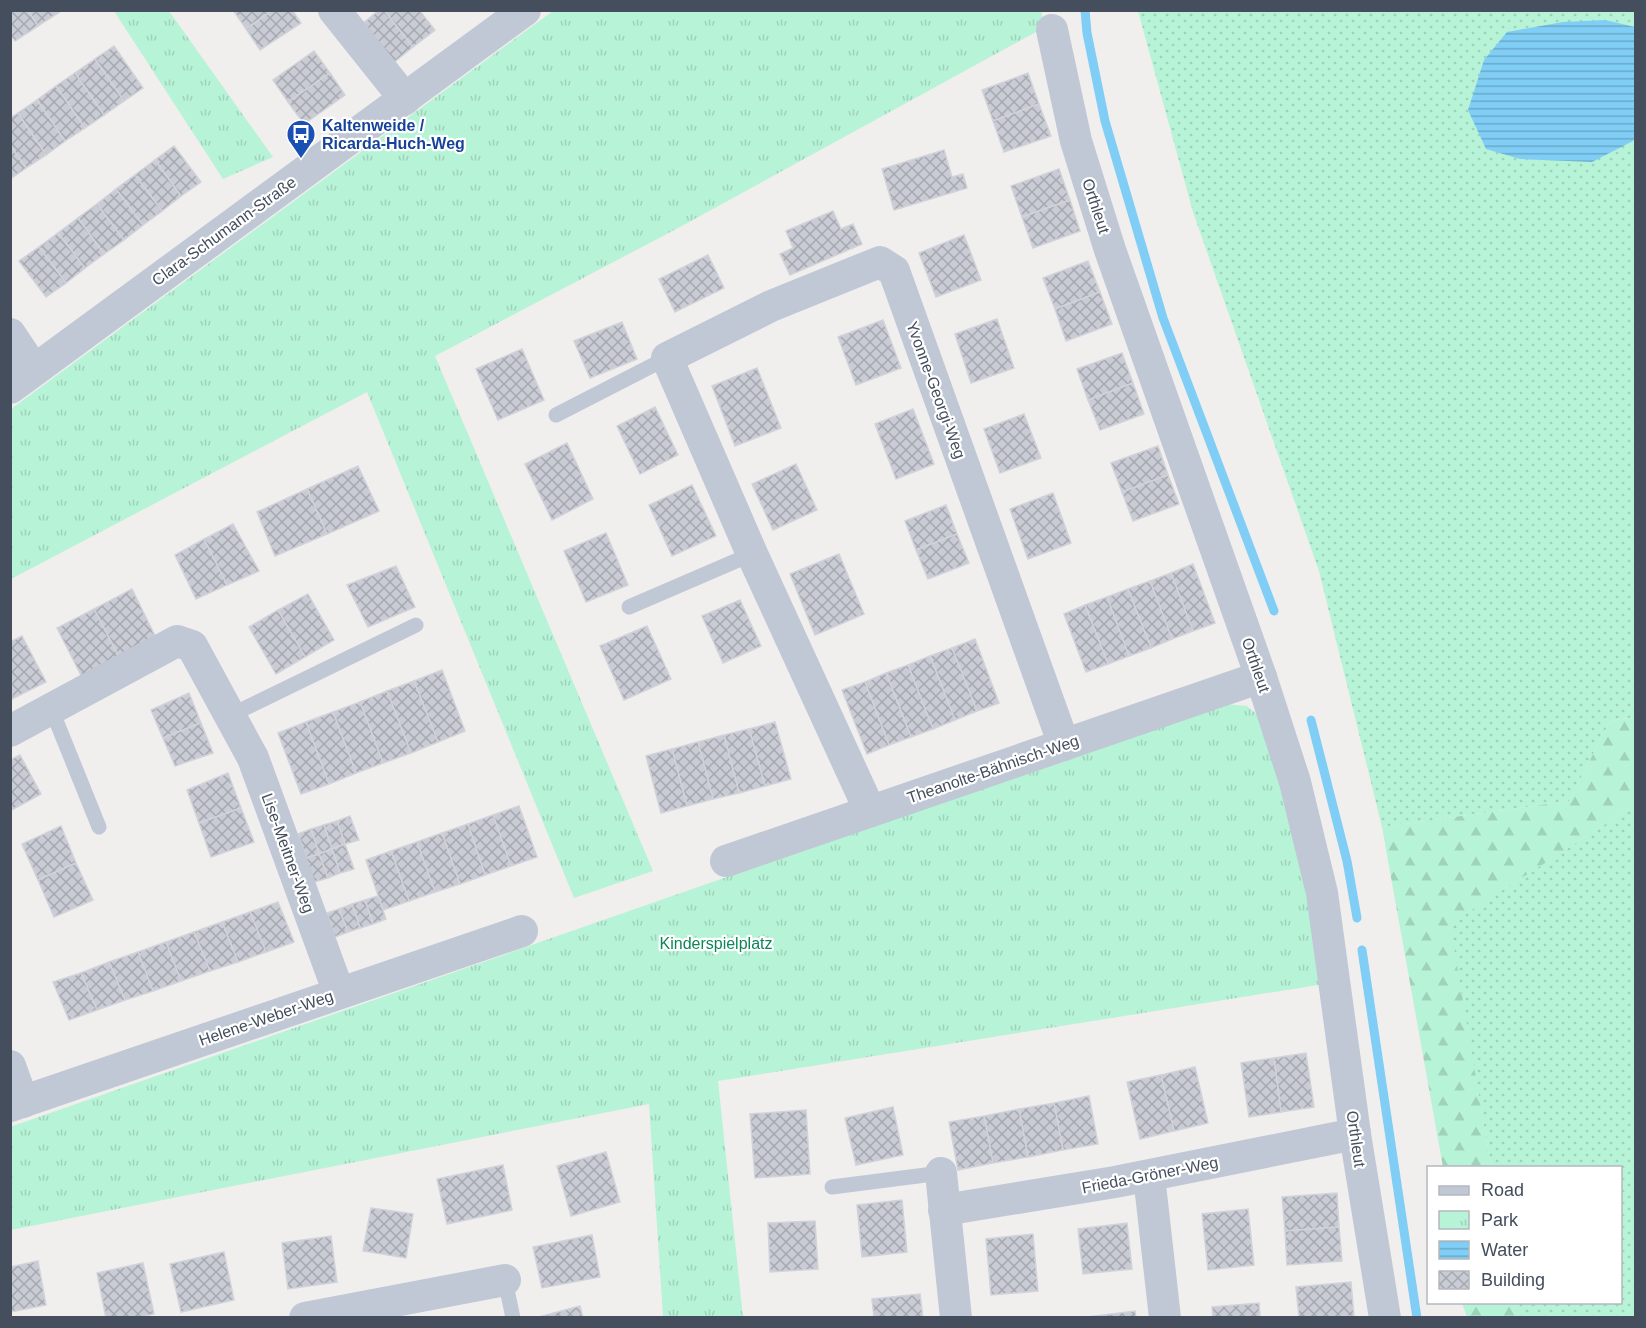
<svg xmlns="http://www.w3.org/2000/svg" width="1646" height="1328" font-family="Helvetica,sans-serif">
<defs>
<pattern id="grass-dots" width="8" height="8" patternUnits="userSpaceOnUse" patternTransform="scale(1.5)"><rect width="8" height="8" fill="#b7f3d6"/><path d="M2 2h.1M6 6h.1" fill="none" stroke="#9fd2ba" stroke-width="1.8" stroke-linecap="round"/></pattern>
<pattern id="forest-firs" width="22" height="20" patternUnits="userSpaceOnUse" patternTransform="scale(1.5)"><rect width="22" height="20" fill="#b7f3d6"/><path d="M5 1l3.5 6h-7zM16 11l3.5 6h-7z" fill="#9fd2ba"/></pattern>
<pattern id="park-tufts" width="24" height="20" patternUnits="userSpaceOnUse" patternTransform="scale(1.5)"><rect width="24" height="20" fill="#b7f3d6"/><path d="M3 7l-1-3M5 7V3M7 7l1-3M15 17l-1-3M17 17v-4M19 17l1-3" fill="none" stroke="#9fd2ba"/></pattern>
<pattern id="water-rules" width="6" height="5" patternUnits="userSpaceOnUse" patternTransform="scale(1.5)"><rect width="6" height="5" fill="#80cef5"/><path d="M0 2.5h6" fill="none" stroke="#6aa9ca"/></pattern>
<pattern id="building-cross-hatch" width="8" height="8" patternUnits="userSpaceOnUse" patternTransform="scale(1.5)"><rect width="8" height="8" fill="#c9ccd4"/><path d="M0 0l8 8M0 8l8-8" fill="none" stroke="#a5a8af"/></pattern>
</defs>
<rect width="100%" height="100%" fill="#f1eeee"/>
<!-- grass -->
<g fill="url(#grass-dots)">
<path d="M1138 11H1635V717L1610 721 1569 801 1382 827 1319 571 1193 212Z"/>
<path d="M1635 805V1317H1517L1514 1303 1620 1302V1168L1491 1167 1449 924Z"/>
</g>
<!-- forest -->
<g fill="url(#forest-firs)">
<path d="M1635 717V805L1450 924 1491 1167H1443L1382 827 1569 801 1610 721Z"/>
<path d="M1462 1303H1514L1517 1317H1467Z"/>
</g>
<!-- park -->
<g fill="url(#park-tufts)">
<path d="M114 11H169L273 157 223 179Z"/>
<path d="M553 11H1041L1045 27 680 227 435 356 653 871 574 898 367 392 11 579V409Z"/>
<path d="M1223 704 1247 706 1266 722 1308 885 1324 984 718 1081 743 1317H663L649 1104 11 1230 10 1127Z"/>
</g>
<!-- water -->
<path fill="url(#water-rules)" d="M1605 20 1635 27 1636 135 1633 141 1592 162 1520 159 1486 149 1468 110 1484 60 1507 32 1563 22Z"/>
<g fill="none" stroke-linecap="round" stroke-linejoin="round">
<!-- stream -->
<g stroke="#80cef5" stroke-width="9">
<path d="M1085 10 1087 33 1105 121 1163 318 1274 611"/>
<path d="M1311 720 1347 861 1357 918"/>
<path d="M1362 950 1417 1318"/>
</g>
</g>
<!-- building -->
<g fill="url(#building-cross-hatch)" stroke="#d1d3da" stroke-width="1.5">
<path d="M10 10H28L38 26 15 41 10 35Z"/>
<path d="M28 10H61V11L38 26Z"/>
<path d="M233 10H273L246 29Z"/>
<path d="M273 10H292L301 23 260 50 246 29Z"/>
<path d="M379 10H384L413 47 392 64 361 25Z"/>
<path d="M384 10H419L435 30 413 47Z"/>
<path d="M114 46 143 88 124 101 95 59Z"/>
<path d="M314 51 330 73 288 102 273 80Z"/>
<path d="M95 59 124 101 104 115 75 73Z"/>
<path d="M75 73 104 115 85 128 56 86Z"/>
<path d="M330 73 345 95 304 124 288 102Z"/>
<path d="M1028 73 1039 104 993 121 982 90Z"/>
<path d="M56 86 85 128 65 141 37 100Z"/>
<path d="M37 100 65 141 46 155 18 113Z"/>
<path d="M1039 104 1051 136 1004 152 993 121Z"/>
<path d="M18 113 46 155 26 168 10 145V118Z"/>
<path d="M10 145 26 168 10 179Z"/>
<path d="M174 146 201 182 181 196 155 160Z"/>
<path d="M944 150 952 177 963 174 967 188 894 210 882 169Z"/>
<path d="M155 160 181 196 162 211 135 175Z"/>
<path d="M1059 169 1070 200 1022 217 1011 186Z"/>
<path d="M135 175 162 211 143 225 116 189Z"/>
<path d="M116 189 143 225 124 240 97 204Z"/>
<path d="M1070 200 1080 231 1033 248 1022 217Z"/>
<path d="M97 204 124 240 104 254 78 218Z"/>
<path d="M833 211 841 229 853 224 862 244 790 275 780 254 793 248 786 231Z"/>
<path d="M78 218 104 254 85 268 58 233Z"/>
<path d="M58 233 85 268 66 283 39 247Z"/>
<path d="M964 235 981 280 936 297 919 253Z"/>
<path d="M39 247 66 283 46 297 19 261Z"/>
<path d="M708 255 724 288 675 312 659 279Z"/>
<path d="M1088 261 1100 292 1055 309 1043 278Z"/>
<path d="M1100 292 1112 324 1066 341 1055 309Z"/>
<path d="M997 319 1014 368 971 383 955 334Z"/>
<path d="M883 320 901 368 856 385 838 337Z"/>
<path d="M622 322 637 359 590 378 574 341Z"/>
<path d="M522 349 544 400 498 420 476 369Z"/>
<path d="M1122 353 1133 383 1088 400 1077 369Z"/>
<path d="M757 368 781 428 735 446 712 386Z"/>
<path d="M1133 383 1144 414 1100 430 1088 400Z"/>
<path d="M655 407 678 455 640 474 617 426Z"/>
<path d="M913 409 934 464 896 479 875 424Z"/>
<path d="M1024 414 1041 458 1000 473 984 429Z"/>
<path d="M567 443 593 499 552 520 525 464Z"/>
<path d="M1158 446 1168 475 1122 492 1111 463Z"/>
<path d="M796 464 817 510 773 530 752 484Z"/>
<path d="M358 466 379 511 327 534 307 489Z"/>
<path d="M1168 475 1179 504 1133 521 1122 492Z"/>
<path d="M692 485 716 536 672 556 649 505Z"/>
<path d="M307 489 327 534 275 556 257 512Z"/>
<path d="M1053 493 1071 543 1028 559 1010 509Z"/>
<path d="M946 505 957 534 916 550 905 521Z"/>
<path d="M233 524 259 571 227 585 204 539Z"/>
<path d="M606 533 628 585 586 602 564 551Z"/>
<path d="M957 534 969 563 928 579 916 550Z"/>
<path d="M204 539 227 585 196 599 175 555Z"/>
<path d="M839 554 864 614 815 635 790 574Z"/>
<path d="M1193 564 1215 623 1193 631 1171 573Z"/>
<path d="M396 566 415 607 368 627 347 585Z"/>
<path d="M1171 573 1193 631 1172 639 1150 581Z"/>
<path d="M1150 581 1172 639 1151 648 1128 589Z"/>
<path d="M132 589 157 640 120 659 94 609Z"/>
<path d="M1128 589 1151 648 1129 656 1107 597Z"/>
<path d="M308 594 334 640 305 657 278 610Z"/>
<path d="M1107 597 1129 656 1108 664 1085 605Z"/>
<path d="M740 600 761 646 723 663 702 616Z"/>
<path d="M1085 605 1108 664 1086 672 1064 614Z"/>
<path d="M94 609 120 659 82 677 57 628Z"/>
<path d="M278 610 305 657 276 674 249 627Z"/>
<path d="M647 626 671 679 624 700 600 646Z"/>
<path d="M22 636 46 682 12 699 10 642Z"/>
<path d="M975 639 999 703 977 711 952 648Z"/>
<path d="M952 648 977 711 955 720 930 656Z"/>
<path d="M930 656 955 720 933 729 908 665Z"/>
<path d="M908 665 933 729 911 737 886 673Z"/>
<path d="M442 670 465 731 438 742 414 681Z"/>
<path d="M886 673 911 737 889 745 865 682Z"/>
<path d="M414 681 438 742 411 753 387 691Z"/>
<path d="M865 682 889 745 867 754 842 690Z"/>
<path d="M387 691 411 753 383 763 360 702Z"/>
<path d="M189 693 201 723 163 738 151 710Z"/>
<path d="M360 702 383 763 356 773 333 712Z"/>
<path d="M333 712 356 773 329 784 306 722Z"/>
<path d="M306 722 329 784 301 794 278 733Z"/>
<path d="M775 722 791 779 765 786 749 729Z"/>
<path d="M201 723 213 753 175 766 163 738Z"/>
<path d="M749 729 765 786 739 793 724 735Z"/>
<path d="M724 735 739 793 713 799 698 742Z"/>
<path d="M698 742 713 799 687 806 672 749Z"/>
<path d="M672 749 687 806 661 813 646 756Z"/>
<path d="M20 755 41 794 10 811V760Z"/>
<path d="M228 773 241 808 199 823 187 790Z"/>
<path d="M519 806 537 857 511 866 493 815Z"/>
<path d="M241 808 254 842 211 857 199 823Z"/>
<path d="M493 815 511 866 485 875 468 824Z"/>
<path d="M350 816 359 840 345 844 337 821Z"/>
<path d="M337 821 345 844 332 849 324 825Z"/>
<path d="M468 824 485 875 460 884 442 833Z"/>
<path d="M324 825 332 849 319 854 311 829Z"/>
<path d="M61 826 76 863 38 880 22 844Z"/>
<path d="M311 829 319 854 306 858 298 834Z"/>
<path d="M442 833 460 884 435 892 417 842Z"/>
<path d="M417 842 435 892 409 901 391 851Z"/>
<path d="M345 844 354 869 340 873 332 849Z"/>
<path d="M332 849 340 873 328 878 319 854Z"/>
<path d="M391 851 409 901 383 910 366 860Z"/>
<path d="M319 854 328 878 314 882 306 858Z"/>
<path d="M76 863 93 900 54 917 38 880Z"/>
<path d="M378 896 386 919 373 924 365 900Z"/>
<path d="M365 900 373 924 360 928 352 904Z"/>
<path d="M278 902 294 942 266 952 250 912Z"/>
<path d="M352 904 360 928 348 932 339 909Z"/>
<path d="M339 909 348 932 335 937 327 913Z"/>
<path d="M250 912 266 952 238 962 222 922Z"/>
<path d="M222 922 238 962 210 971 194 932Z"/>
<path d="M194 932 210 971 181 981 166 942Z"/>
<path d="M166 942 181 981 153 991 138 952Z"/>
<path d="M138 952 153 991 125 1000 109 962Z"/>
<path d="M109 962 125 1000 97 1010 81 973Z"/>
<path d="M81 973 97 1010 69 1020 53 982Z"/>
<path d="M1306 1053 1314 1107 1281 1112 1274 1058Z"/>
<path d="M1274 1058 1281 1112 1249 1117 1241 1063Z"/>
<path d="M1195 1067 1208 1123 1174 1131 1161 1075Z"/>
<path d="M1161 1075 1174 1131 1140 1139 1127 1082Z"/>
<path d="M1089 1096 1098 1144 1063 1150 1054 1103Z"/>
<path d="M1054 1103 1063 1150 1028 1157 1019 1109Z"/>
<path d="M893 1107 903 1155 856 1165 845 1118Z"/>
<path d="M1019 1109 1028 1157 993 1163 984 1116Z"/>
<path d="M806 1110 810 1174 755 1178 750 1114Z"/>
<path d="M984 1116 993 1163 958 1170 949 1122Z"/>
<path d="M606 1152 620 1202 571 1216 557 1166Z"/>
<path d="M503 1165 512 1210 447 1224 437 1179Z"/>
<path d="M1337 1193 1339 1227 1285 1231 1282 1197Z"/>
<path d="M902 1200 907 1252 862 1257 857 1205Z"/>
<path d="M371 1208 413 1214 406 1258 363 1251Z"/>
<path d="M1248 1209 1254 1265 1208 1270 1202 1214Z"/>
<path d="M815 1221 818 1269 770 1272 768 1223Z"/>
<path d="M1127 1223 1132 1269 1083 1274 1078 1229Z"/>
<path d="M1339 1227 1342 1261 1287 1265 1285 1231Z"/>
<path d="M1033 1234 1038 1291 991 1295 986 1239Z"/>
<path d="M592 1235 600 1277 542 1288 533 1247Z"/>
<path d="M331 1236 337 1282 288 1289 282 1243Z"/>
<path d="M224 1252 234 1300 181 1312 170 1264Z"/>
<path d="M38 1261 46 1305 10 1312V1267Z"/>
<path d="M143 1263 154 1314 136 1318H106L97 1273Z"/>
<path d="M1351 1282 1354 1316 1299 1318 1296 1287Z"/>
<path d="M920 1294 923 1318H874L872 1299Z"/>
<path d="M1259 1303 1260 1318H1213L1212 1307Z"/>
<path d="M580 1306 583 1318H535Z"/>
<path d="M1135 1311 1136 1318 1087 1317Z"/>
</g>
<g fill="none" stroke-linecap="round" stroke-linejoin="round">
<!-- service -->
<g stroke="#c0c8d5" stroke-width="15">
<path d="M556 415 667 358"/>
<path d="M629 607 752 554"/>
<path d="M51 708 99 827"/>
<path d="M231 715 416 625"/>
<path d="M832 1187 941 1173"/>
<path d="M505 1280 513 1318"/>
</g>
<!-- minor -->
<g stroke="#c0c8d5" stroke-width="32">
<path d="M334 10 405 99"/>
<path d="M1052 30 1076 141 1110 250 1261 677 1295 782 1322 893 1355 1134 1385 1318"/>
<path d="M10 334 34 370"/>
<path d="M10 388 525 10"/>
<path d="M10 731 177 641 192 646 253 758 339 993"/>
<path d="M870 811 752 554 667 358 771 306 880 262 894 271 1064 745"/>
<path d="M726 861 1261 677"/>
<path d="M10 1066 23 1102"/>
<path d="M10 1106 522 931"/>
<path d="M941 1173 956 1318"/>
<path d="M1149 1176 1165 1318"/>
<path d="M944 1210 1115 1182 1355 1134"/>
<path d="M305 1318 505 1280"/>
</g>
</g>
<!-- icons -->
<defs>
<g id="bus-pin" transform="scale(1.5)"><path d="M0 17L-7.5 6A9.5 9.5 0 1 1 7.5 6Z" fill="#1a4fb4" stroke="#fff"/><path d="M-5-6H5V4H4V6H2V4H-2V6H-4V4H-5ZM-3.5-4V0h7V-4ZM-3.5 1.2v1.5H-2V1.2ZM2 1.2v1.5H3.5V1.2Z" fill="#fff"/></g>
</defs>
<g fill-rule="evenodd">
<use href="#bus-pin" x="301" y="134"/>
</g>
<g text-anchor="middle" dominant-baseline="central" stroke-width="4.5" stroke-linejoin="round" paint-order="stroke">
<!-- transit labels -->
<g font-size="16" font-weight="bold" fill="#164399" stroke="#fff" text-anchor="start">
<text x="322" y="125">Kaltenweide /<tspan x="322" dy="18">Ricarda-Huch-Weg</tspan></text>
</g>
<!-- street labels -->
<g font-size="16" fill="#444e5d" stroke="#fff">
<text transform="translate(1096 206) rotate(72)">Orthleut</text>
<text transform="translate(224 231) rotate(-36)">Clara-Schumann-Straße</text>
<text transform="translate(936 390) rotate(70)">Yvonne-Georgi-Weg</text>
<text transform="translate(1256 665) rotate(71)">Orthleut</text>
<text transform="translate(993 769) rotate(-19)">Theanolte-Bähnisch-Weg</text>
<text transform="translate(288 853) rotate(70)">Lise-Meitner-Weg</text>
<text transform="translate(266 1018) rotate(-19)">Helene-Weber-Weg</text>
<text transform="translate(1356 1139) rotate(82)">Orthleut</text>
<text transform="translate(1150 1175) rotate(-11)">Frieda-Gröner-Weg</text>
</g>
<!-- park labels -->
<g font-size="16" fill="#0d8658" stroke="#fff">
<text x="716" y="943">Kinderspielplatz</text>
</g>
</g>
<!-- border -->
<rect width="1646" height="1328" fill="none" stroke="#444e5d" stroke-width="24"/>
<!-- legend -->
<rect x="1427" y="1166" width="195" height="138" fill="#ffffff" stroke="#b4b8be" stroke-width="1.5"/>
<rect x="1439" y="1186" width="30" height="9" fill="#c0c8d5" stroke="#b4b8be" stroke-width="1.5"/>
<text x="1481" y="1196" font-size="18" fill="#444e5d">Road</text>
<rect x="1439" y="1211" width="30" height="18" fill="url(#park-tufts)" stroke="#b4b8be" stroke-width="1.5"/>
<text x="1481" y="1226" font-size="18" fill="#444e5d">Park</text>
<rect x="1439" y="1241" width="30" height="18" fill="url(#water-rules)" stroke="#b4b8be" stroke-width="1.5"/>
<text x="1481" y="1256" font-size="18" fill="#444e5d">Water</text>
<rect x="1439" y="1271" width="30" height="18" fill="url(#building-cross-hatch)" stroke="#b4b8be" stroke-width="1.5"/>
<text x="1481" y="1286" font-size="18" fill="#444e5d">Building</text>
</svg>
